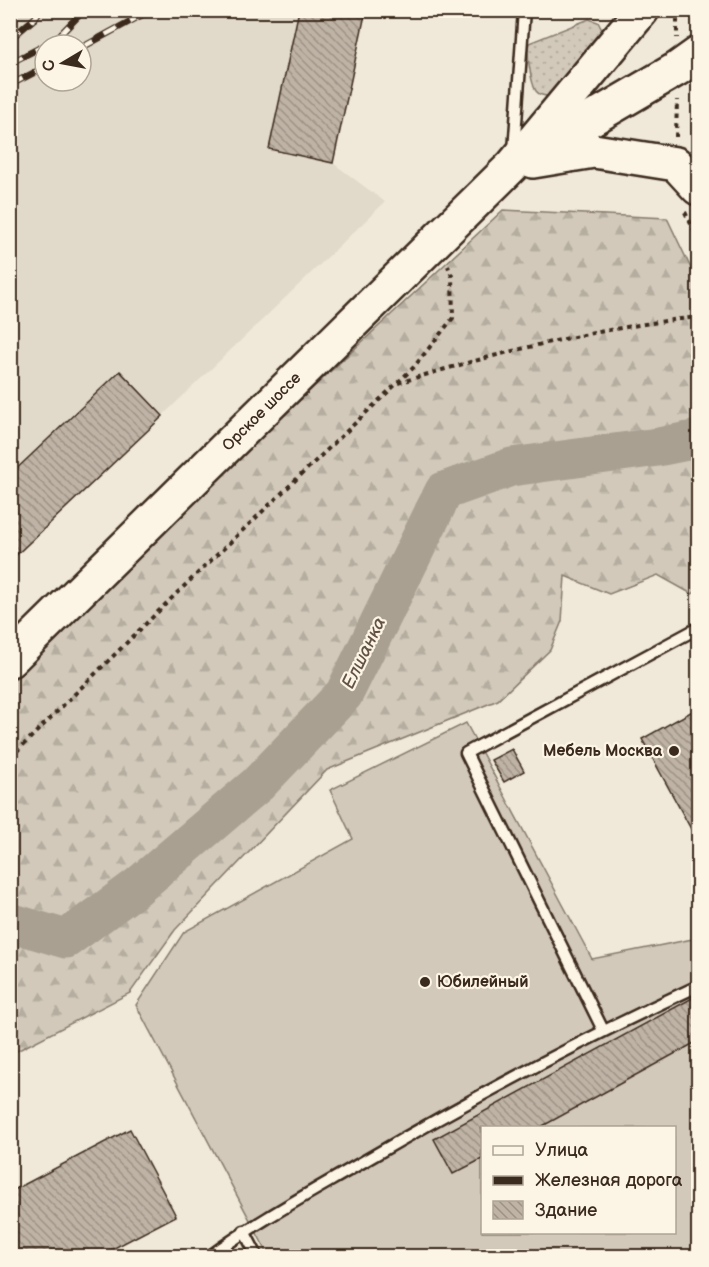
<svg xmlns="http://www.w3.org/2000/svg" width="709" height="1267" font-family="'Balsamiq Sans',sans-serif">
<defs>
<pattern id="grass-dots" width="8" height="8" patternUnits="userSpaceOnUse" patternTransform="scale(1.5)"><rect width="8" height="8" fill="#d2c9ba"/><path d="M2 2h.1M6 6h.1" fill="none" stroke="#b5ad9f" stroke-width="1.8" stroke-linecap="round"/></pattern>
<pattern id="forest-firs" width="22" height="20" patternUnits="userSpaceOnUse" patternTransform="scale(1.5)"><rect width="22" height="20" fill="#d2c9ba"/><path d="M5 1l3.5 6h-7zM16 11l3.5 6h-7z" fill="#b5ad9f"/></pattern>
<pattern id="building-back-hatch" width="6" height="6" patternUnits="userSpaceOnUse" patternTransform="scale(1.5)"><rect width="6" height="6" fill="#beb3a4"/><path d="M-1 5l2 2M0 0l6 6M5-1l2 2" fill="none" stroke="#9c9285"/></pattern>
</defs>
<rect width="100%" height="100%" fill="#f0e9d9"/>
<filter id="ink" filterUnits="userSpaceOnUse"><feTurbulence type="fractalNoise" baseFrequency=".0167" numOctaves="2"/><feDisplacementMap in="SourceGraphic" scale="12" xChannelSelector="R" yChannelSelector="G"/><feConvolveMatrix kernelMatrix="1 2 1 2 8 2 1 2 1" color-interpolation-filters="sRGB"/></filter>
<g filter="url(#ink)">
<!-- built -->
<path fill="#e1d9c9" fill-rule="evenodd" d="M11 11H366L333 163 385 202 11 561ZM45 45H81V81H45Z"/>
<!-- grass -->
<path fill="url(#grass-dots)" stroke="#867a6c" stroke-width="1.5" d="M589 19 598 22 603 32 549 96C544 96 539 95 536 91 531 83 526 52 529 43Z"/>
<!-- forest -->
<path fill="url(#forest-firs)" stroke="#867a6c" stroke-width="1.5" d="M503 210 667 218 698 283V590L692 594 658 575 609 594 565 576 562 621 550 650 498 700 327 770 175 930 130 993 11 1054V683L223 472Z"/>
<!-- pitch -->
<path fill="#d2c9ba" stroke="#867a6c" stroke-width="1.5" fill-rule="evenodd" d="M466 723 592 959 698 938V1256H269L136 1005 184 932 353 839 330 790ZM482 1128H674V1232H482Z"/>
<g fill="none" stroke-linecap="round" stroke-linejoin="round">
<!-- river -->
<path stroke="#aaa091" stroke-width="39" d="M10 930 16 924 66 939 137 887 258 784 344 694 444 491 511 467 658 447 698 439"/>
</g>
<!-- building -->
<g fill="url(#building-back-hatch)" stroke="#3b2a1e" stroke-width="1.5">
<path d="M299 10H366L333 163 269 149Z"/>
<path d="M120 371 163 416 10 561V475Z"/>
<path d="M698 708V842L642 739Z"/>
<path d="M512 749 524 771 504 782 491 760Z"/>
<path d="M698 902V931L694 903Z"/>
<path d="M698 995V1041L539 1128H482V1159L453 1174 434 1139Z"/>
<path d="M130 1129 176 1216 99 1256H10V1192Z"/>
</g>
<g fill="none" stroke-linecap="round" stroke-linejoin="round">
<!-- service casing -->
<g stroke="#3b2a1e" stroke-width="15">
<g id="service">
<path d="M514 151 524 10"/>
<path d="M603 1030 466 753 698 628"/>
<path d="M244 1231 257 1256"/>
<path d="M210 1256C258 1221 310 1193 361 1163 471 1099 583 1039 698 986"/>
</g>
</g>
<!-- primary casing -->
<g stroke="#3b2a1e" stroke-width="38">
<g id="primary">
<path d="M533 153 677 69 698 54"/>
<path d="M533 161 594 151 676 164 698 188"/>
<path d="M10 660 513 165 642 10"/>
</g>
</g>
<!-- path -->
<g stroke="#3b2a1e" stroke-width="4" stroke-dasharray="4.5 4.5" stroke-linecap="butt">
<path d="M677 10V38"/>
<path d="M676 137 677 100"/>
<path d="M685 212 698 238"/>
<path d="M398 383C497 353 596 328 698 317"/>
<path d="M10 758 178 592 413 368 453 318 452 276 448 266"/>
</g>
<!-- service -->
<use href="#service" stroke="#fcf5e5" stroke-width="10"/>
<!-- primary -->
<use href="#primary" stroke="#fcf5e5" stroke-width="33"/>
<!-- rail casing -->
<g stroke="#3b2a1e" stroke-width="7">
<g id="rail">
<path d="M10 39 35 18 40 10"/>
<path d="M81 48 151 10"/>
<path d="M10 63 55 40 84 10"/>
<path d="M10 85 45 67"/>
</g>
</g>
<!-- rail -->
<use href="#rail" stroke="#fcf5e5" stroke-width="4.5" stroke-dasharray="14" stroke-linecap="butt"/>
</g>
</g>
<!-- markers -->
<g fill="#3b2a1e" stroke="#fcf5e5" stroke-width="2">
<circle cx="674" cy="751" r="6"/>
<circle cx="425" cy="982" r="6"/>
</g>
<g text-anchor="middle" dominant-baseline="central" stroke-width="4.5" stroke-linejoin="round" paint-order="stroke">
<!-- street labels -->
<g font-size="16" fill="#3b2a1e" stroke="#fcf5e5">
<text transform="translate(262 412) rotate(-45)">Орское шоссе</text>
</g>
<!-- poi labels -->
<g font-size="16" font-weight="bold" fill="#3b2a1e" stroke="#fcf5e5" text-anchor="end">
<text x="662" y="751">Мебель Москва</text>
<text x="437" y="982" text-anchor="start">Юбилейный</text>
</g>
<!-- water labels -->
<g font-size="18" font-style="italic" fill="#625346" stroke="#fcf5e5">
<text transform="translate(364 653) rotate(-64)">Елшанка</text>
</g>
</g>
<!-- margin -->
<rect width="709" height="1267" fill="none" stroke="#fcf5e5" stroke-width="36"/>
<rect x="18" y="18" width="673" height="1231" fill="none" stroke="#3b2a1e" stroke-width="2" filter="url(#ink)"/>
<!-- legend -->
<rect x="481" y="1126" width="195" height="108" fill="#fcf5e5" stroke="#afa495" stroke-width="1.5"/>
<rect x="493" y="1146" width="30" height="9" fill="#fcf5e5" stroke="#afa495" stroke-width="1.5"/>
<text x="535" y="1156" font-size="18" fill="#3b2a1e">Улица</text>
<rect x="493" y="1176" width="30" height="9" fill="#3b2a1e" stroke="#afa495" stroke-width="1.5"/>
<text x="535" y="1186" font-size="18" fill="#3b2a1e">Железная дорога</text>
<rect x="493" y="1201" width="30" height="18" fill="url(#building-back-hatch)" stroke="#afa495" stroke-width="1.5"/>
<text x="535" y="1216" font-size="18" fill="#3b2a1e">Здание</text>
<!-- north arrow -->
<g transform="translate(63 63) rotate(260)"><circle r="28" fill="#fcf5e5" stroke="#afa495" stroke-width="1.5"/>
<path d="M0-4.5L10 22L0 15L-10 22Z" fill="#3b2a1e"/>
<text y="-9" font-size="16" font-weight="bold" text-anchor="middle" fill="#3b2a1e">С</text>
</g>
</svg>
